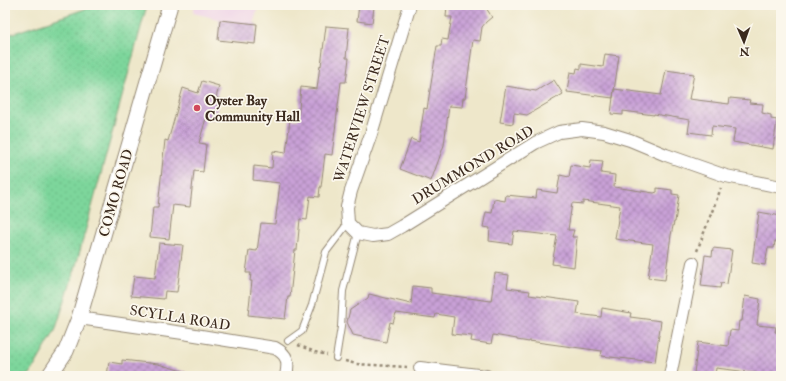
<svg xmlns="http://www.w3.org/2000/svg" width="786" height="381" font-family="'IM FELL Double Pica',serif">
<defs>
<pattern id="grass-dots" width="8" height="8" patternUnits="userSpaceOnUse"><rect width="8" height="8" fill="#7dd69b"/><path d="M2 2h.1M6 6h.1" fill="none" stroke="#6db885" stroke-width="1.8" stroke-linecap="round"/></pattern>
<pattern id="building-cross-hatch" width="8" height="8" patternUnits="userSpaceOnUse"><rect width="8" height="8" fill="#c9a1d7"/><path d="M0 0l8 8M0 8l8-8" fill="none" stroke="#a483ae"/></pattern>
</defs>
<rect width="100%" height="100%" fill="#fbf7ec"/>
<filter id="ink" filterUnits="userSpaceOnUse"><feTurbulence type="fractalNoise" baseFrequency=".025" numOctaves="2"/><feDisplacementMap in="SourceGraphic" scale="8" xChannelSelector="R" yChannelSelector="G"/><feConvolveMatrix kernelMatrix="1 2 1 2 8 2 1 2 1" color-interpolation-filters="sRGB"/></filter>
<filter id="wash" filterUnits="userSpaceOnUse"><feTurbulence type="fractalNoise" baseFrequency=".012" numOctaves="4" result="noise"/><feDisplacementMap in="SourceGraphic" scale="16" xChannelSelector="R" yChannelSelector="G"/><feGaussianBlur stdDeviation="0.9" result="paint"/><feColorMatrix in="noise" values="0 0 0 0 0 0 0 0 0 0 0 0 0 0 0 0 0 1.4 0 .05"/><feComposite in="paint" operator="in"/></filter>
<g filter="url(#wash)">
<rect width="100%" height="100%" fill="#eee7ca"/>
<!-- built -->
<path fill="#eed0e7" d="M195 5H259L252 27 193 13Z"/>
<!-- grass -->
<path fill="url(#grass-dots)" stroke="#5c805c" d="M97 5H147L75 269 55 331 30 374 24 376H5V36Z"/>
<g id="blocks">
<!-- building -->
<g fill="url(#building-cross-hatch)">
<path d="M359 5 374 7 372 23 357 21Z"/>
<path d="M447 5H484L492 17 486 22 482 27 480 41 473 40 465 98H463L462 107 449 106 444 145 431 181 400 169 411 139 419 142 424 108 427 109 437 46H441L442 39 448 40 452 17H446Z"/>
<path d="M220 20 257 24 255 44 218 40Z"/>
<path d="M326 26 349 28 346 58H349L346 82H341L332 155 325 154 321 187H320L319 197 310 196 307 220 300 219 297 250H295L290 297H288L285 319 248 315 252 281H250L251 273H246L249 250 257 251 261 223 275 224 280 183 253 180 254 166 272 168 273 151 286 153 290 119 298 120 301 87 317 89 320 65 321 66Z"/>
<path d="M605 54 619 56 613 98 567 92 570 72 576 73 577 68 581 69V64L603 67Z"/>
<path d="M666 70 694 74 689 99 729 104 730 98 750 100 749 103 763 104 762 113 771 115V119L777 120 773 149 733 142 735 129 712 126 711 135 688 132 690 120 654 114V115L623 111V115L611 114 614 89 661 95Z"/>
<path d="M554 80 563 94 527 115 514 113 513 124 500 122 506 86 536 91Z"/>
<path d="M202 81 219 86 216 98 220 99 213 120 206 118 199 143 206 144 203 172 194 171 190 207 173 205 169 239 150 237 153 207H158L165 140 168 141 183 88 198 93Z"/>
<path d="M591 160 603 161 601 173 615 175 614 187 654 193 657 192V188L672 190V194L679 195 675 222H674L671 235 665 280 648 278 653 244 615 239 620 206 583 201V204L572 203 568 230H574L572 237H577L574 267 552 264 557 236 514 231 512 244 489 241 490 228 483 227 486 212 492 213 494 199 505 201 506 195 536 198 537 190 557 193 560 175 569 177 571 165 590 168Z"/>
<path d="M759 212 781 216V242L775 241 774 248H768L765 265 752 263Z"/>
<path d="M159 243 183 245 177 292 165 291 164 299 131 296 134 276 155 278Z"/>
<path d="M713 248 732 250 727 284 721 283 720 288 701 286 705 255 712 256Z"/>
<path d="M495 273 509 275 507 288 530 291 529 295 579 302 577 314 601 317 602 308 631 313 630 317 661 321 655 362 601 356 602 351 529 341V342L517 340V339L493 335 491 344 471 341 472 336 452 334 454 317 436 314 435 318 396 313 393 323 390 322 386 342 353 335 347 322 350 310 368 298 369 294 411 304 413 286 431 288V293L491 301Z"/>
<path d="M745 296 760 299 757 325 776 327 775 332H781V358L779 376H756V373L716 368 715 375 694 373 698 342 728 346 730 330 738 331 739 321H742Z"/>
<path d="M122 360 158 364 186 372V376H107L109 362 122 364Z"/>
</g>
</g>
</g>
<g filter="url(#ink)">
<use href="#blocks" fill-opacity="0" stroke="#948874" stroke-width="1"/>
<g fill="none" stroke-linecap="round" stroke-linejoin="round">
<!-- service casing -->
<g stroke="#948874" stroke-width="8">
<g id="service">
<path d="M288 341 302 331 312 305 326 252 348 223"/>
<path d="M336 358 341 327 343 291 358 233"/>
</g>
</g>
<!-- minor casing -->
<g stroke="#948874" stroke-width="14">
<g id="minor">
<path d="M410 5 371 134 351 191 347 207 348 223 358 233 373 236 388 234 402 226 535 143 559 132 582 129 604 132 630 140 666 155 726 176 781 187"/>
<path d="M79 318 183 333 275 348C288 355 289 362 286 376"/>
<path d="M420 368 486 376"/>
<path d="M670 376 693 263"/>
</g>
</g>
<!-- tertiary casing -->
<g stroke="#948874" stroke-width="17">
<path id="tertiary" d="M49 376 66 351 79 318 170 5"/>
</g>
<!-- path -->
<g stroke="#948874" stroke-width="2.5" stroke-dasharray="3 3" stroke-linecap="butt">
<path d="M697 251 721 188"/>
<path d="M298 345 315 352 327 355"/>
<path d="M345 361 356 364 407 367"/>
</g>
<!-- service -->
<use href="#service" stroke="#fff" stroke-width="6"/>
<!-- minor -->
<use href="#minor" stroke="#fff" stroke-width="12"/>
<!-- tertiary -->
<use href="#tertiary" stroke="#fff" stroke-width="15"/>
</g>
</g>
<!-- markers -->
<circle fill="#d1495b" stroke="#fbf7ec" stroke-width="1.5" cx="197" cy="108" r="4"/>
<g text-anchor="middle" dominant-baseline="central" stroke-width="3.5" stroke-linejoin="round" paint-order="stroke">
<!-- poi labels -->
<g font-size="14" font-weight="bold" fill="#3b2a1e" stroke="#fbf7ec" text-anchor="start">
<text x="205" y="100">Oyster Bay<tspan x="205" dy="16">Community Hall</tspan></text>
</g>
<!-- street labels -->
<g font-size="14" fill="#3b2a1e" stroke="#fbf7ec">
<text transform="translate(362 109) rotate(-72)">WATERVIEW STREET</text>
<text transform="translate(473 165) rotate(-31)">DRUMMOND ROAD</text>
<text transform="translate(116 193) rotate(-74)">COMO ROAD</text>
<text transform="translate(180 318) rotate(9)">SCYLLA ROAD</text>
</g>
</g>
<!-- margin -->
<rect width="786" height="381" fill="none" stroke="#fbf7ec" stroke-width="20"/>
<!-- north arrow -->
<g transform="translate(744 42) rotate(178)" stroke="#fbf7ec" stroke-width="3" paint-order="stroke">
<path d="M0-3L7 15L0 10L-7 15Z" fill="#3b2a1e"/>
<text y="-6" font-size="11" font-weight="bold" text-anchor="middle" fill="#3b2a1e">N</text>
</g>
</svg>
